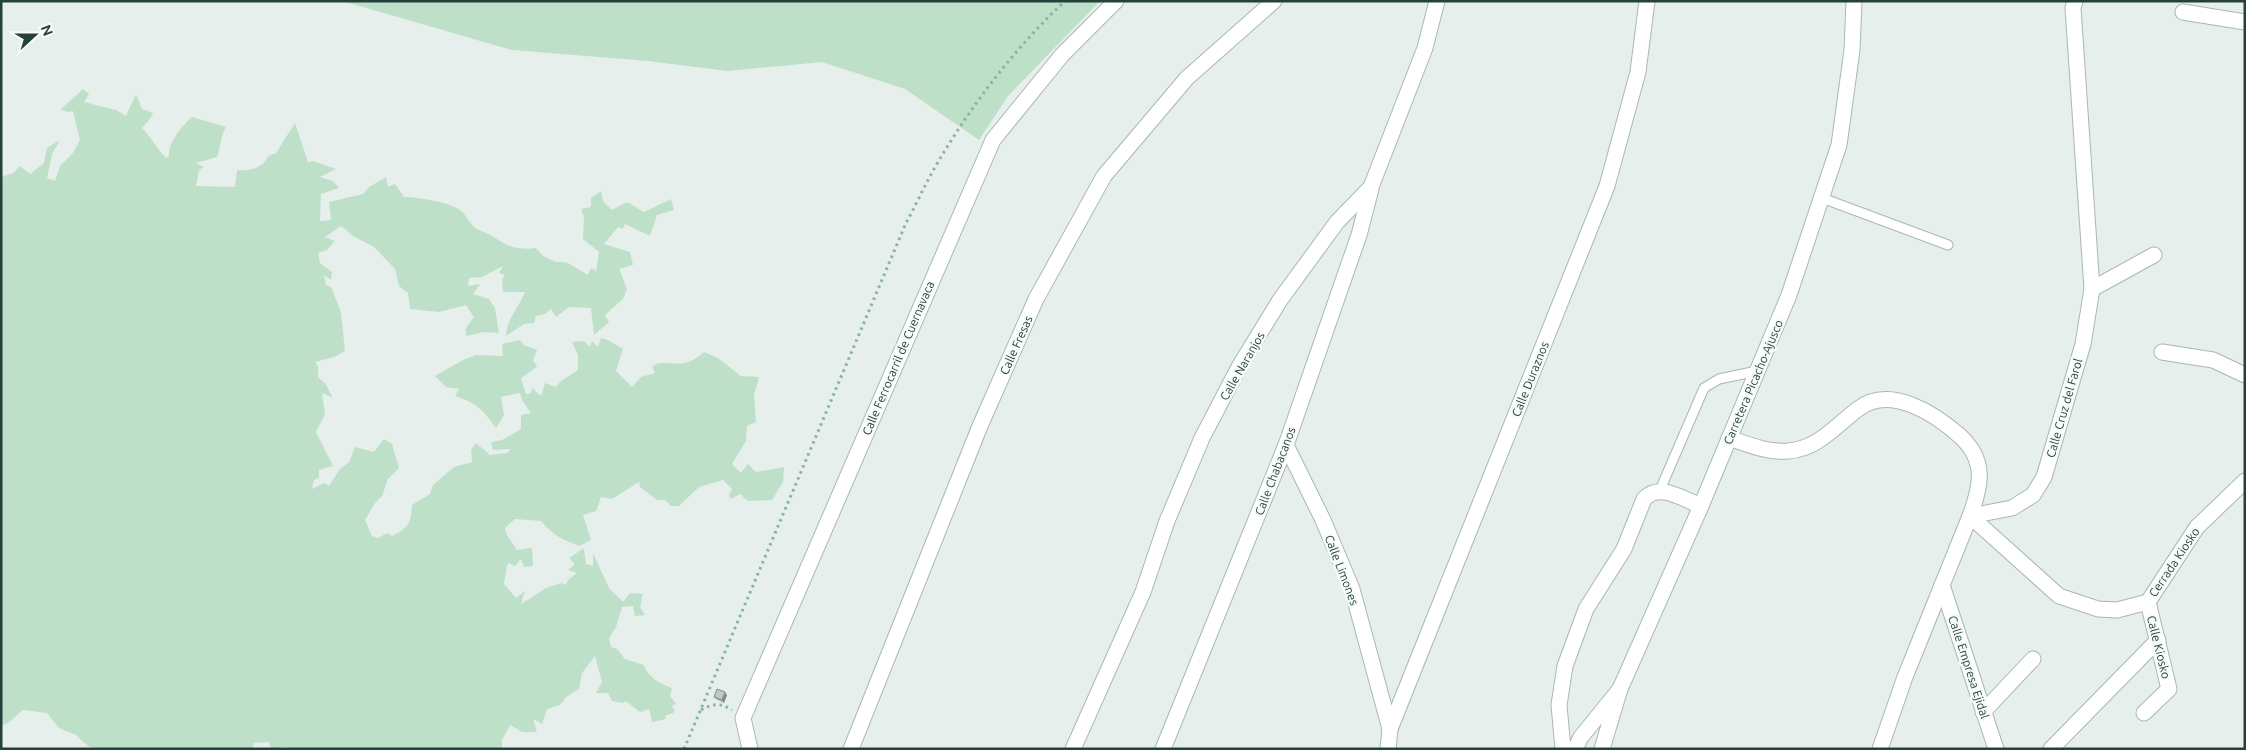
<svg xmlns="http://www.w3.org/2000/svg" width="2246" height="750" font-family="Ubuntu,sans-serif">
<rect width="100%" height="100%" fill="#e6efeb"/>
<!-- green -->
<g fill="#bfe0c8">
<path d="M342 1H1100L1008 96 979 140 905 89 822 62 727 71 648 61 512 50Z"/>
<path d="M83 89 89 94 84 102 116 110 126 116 136 94 142 109 153 113 150 119 142 128C152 138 156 148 166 158L169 157C168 142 181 127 192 117L226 127C220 137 221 147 217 157L196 163 204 167 199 170 196 186 235 187 237 170C249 171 263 169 268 156L276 153 295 123 308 162 313 161 336 169 320 177 333 181 339 188 321 194 320 221 331 220 329 202 363 194 369 187 386 177 388 187 395 184 404 197C417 197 449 202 460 210 466 214 469 223 475 228 478 230 482 231 486 233 507 244 511 251 536 248L543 256 556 262H566L588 275 591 268 596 271 599 252 583 239 584 217 581 209 591 207V198L601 191 603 201 612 210 627 202 644 212 671 199 674 210 657 215 650 236 625 224 623 229 618 227 604 244 630 252 633 265 619 269 627 289 623 299 605 315 609 322 594 335 591 308 569 307 556 317 551 309 545 314 536 316 534 323 524 324 506 336C507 318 518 309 525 292H503L502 279 505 275 499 273 503 266 482 277 469 278 468 286 480 284 473 294 489 299 495 308 499 333 484 332 466 336V328L474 317 466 305 439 312 410 309 408 293 399 286 395 269 374 247 353 236 341 226 325 237 335 241 327 250 318 253 320 263 332 272 331 280 324 275 326 285 331 287 341 312 345 351 334 357 315 362 318 366V377L325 383 333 398 322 393 325 414 316 432 333 466 319 470V478L314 480 312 489 324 483 329 486 339 470 349 462 355 447 374 452 384 439 392 444 399 468 388 479 382 496 375 503 365 520 372 536 378 538 387 533 392 536C408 528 411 524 412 505L430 494 433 485 454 467 472 462 471 450 476 443 490 455 507 453 511 449 493 450 491 442 502 440 521 429V415L531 413 522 400 520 393 501 397 504 415 496 428C483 410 477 403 455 396L459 389 446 387 435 376 463 360 476 355 503 356 502 344 520 340 524 345 537 350 533 360 537 367 521 378 526 394 531 393 532 388 541 396 545 383 556 387 561 381 578 370V355L572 342 584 341 590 347 592 341 598 347 601 338 608 340 623 349 616 371 632 387 641 377 655 373 652 366C670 356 679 374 704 352L718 358 741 376 759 377 754 396 756 422 747 426 746 441 732 464 741 473 748 464 756 472 784 467 783 482 772 500 748 501 740 494 731 499 729 495 732 489 723 480 699 487 679 506H671L665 500H657L640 487 639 482 612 499 601 497 596 511 583 515 591 540 579 546C563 540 551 534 541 521L515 519 505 528 507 535 517 550 532 548 533 566 524 567 521 559 515 566 509 563 507 565 504 584 516 598 525 591 521 604 546 588 561 583 566 585 568 580 577 573 568 570 575 564 569 558 584 548 586 564 593 566V553L609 588 623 602 630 593 643 594 640 607 645 615 635 616 633 606 622 607 616 627 609 638 611 647 617 649 625 659 644 665C647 677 661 684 672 688L670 696 676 704 672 706 675 712 665 716 666 719 652 722 649 709 640 712 626 701 623 703 612 701 608 693H596L602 682 595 656 582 673 579 689 566 697 560 705 547 709 542 724 533 719 537 732H522L510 725 502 740V749H289L286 747 271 749 269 742 254 743 252 749H94L88 746 76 735 59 728 47 713 23 710 8 723 1 725V177L13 173 20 166 30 174 44 163 47 148 60 140 52 154 47 178 55 181 60 166 73 153 80 140 73 111 69 112 60 110Z"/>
</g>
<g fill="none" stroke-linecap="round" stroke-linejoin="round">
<!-- service casing -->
<g stroke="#a8b8b2" stroke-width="11">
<g id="service">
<path d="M1822 198 1948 245"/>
<path d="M1660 490 1704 388 1719 379 1757 371"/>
</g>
</g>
<!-- minor casing -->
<g stroke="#a8b8b2" stroke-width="17">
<g id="minor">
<path d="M2183 12 2245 22"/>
<path d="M2092 289 2154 255"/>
<path d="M2162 352 2213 360 2245 375"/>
<path d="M1729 438C1747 444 1768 453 1788 451 1818 449 1835 426 1858 409 1890 384 1935 414 1960 436 1987 461 1981 486 1970 516L2059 596 2098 609 2117 610 2148 602"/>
<path d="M1286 445 1323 520 1352 589 1390 729"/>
<path d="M1942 585 1996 749"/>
<path d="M2148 602 2197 527 2245 481"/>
<path d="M1983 712 2033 659"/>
<path d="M2144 713 2169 689 2148 602"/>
<path d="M750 749 743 718 993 140 1062 55 1116 1"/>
<path d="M851 749 980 426 1036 299 1104 176 1187 78 1274 1"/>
<path d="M1073 749 1143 592 1167 521 1202 438 1239 367 1280 300 1337 222 1371 187 1425 48 1437 1"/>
<path d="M1163 749 1286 445 1359 235 1371 189"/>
<path d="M1388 749 1390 729 1607 186 1638 72 1647 1"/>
<path d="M1563 749 1559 705 1565 666 1586 609 1624 549 1644 499C1659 482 1683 499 1701 506"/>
<path d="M1880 749 1905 677 1970 516 2012 508 2033 495 2044 477 2083 344 2092 289 2073 8 2075 1"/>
<path d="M2051 749 2158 640"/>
</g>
</g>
<!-- tertiary casing -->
<g stroke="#a8b8b2" stroke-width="17">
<path id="tertiary" d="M1575 749 1581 737 1620 689"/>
</g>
<!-- secondary casing -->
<g stroke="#a4bbb3" stroke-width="17">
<path id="secondary" d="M1602 749 1620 689 1701 506 1789 295 1839 145 1852 50 1854 1"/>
</g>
<!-- path -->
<g stroke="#86b3a5" stroke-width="3" stroke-dasharray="2.5 4" stroke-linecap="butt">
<path d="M701 710C714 703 721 703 732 710"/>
<path d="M684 749 906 223C917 203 926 182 938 162 973 103 1015 48 1065 1"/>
</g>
<!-- service -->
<use href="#service" stroke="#fff" stroke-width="9"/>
<!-- minor -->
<use href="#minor" stroke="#fff" stroke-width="15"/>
<!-- tertiary -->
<use href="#tertiary" stroke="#fff" stroke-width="15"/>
<!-- secondary -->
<use href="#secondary" stroke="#fff" stroke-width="15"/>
</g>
<!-- wall -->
<path fill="#a1aea9" d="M727 695 724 703 716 699 714 697Z"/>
<!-- shaded-wall -->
<path fill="#838d89" d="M725 692 727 695 724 703 722 700Z"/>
<!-- building -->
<path fill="#bbcac4" stroke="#838d89" d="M717 689 725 692 722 700 714 697Z"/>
<g text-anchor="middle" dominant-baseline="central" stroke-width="5" stroke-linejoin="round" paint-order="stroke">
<!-- street labels -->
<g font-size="12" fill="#24423a" stroke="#f7fbf9">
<text transform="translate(1016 345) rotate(-66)">Calle Fresas</text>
<text transform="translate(898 358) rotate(-67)">Calle Ferrocarril de Cuernavaca</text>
<text transform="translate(1242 366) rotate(-60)">Calle Naranjos</text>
<text transform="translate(1530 379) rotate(-68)">Calle Duraznos</text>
<text transform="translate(1753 382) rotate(-67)">Carretera Picacho-Ajusco</text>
<text transform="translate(2064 408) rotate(-74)">Calle Cruz del Farol</text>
<text transform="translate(1275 471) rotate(-69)">Calle Chabacanos</text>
<text transform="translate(2174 562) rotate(-56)">Cerrada Kiosko</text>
<text transform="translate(1342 570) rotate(69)">Calle Limones</text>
<text transform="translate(2159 647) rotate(76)">Calle Kiosko</text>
<text transform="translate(1969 667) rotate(72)">Calle Empresa Ejidal</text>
</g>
</g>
<!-- border -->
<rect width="2246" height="750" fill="none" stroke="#24423a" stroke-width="5"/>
<!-- north arrow -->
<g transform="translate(35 35) rotate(69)" stroke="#f7fbf9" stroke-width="4" paint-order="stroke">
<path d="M0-4L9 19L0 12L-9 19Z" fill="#24423a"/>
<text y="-8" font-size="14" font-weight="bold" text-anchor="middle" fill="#24423a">N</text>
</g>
</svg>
